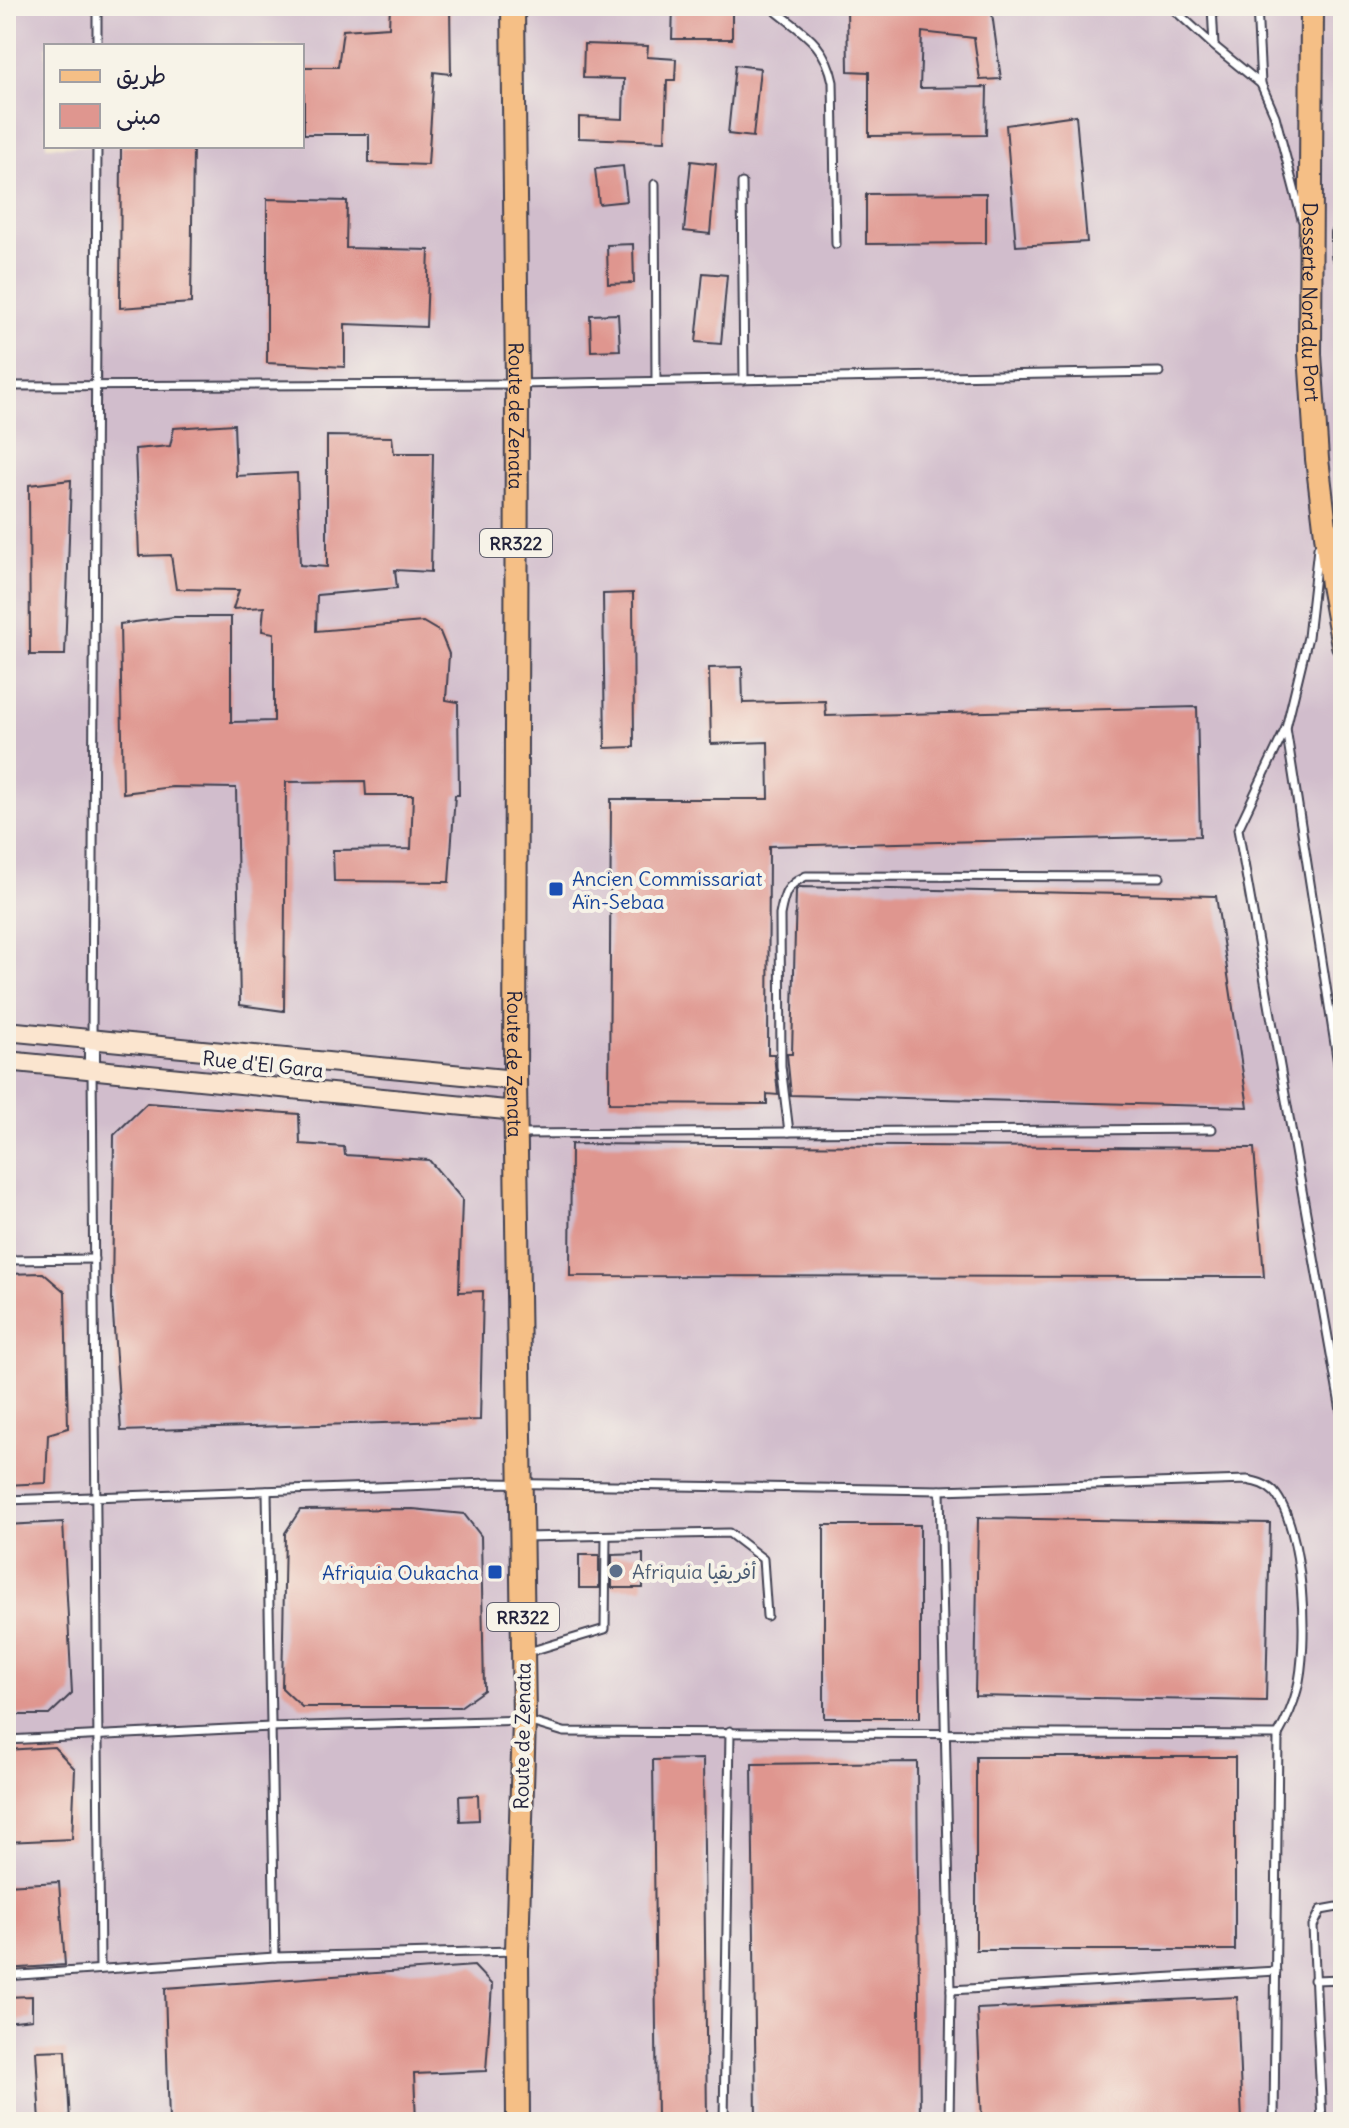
<svg xmlns="http://www.w3.org/2000/svg" width="1349" height="2128" font-family="Delius,'Playpen Sans Arabic',sans-serif">
<rect width="100%" height="100%" fill="#f7f3e8"/>
<filter id="ink" filterUnits="userSpaceOnUse"><feTurbulence type="fractalNoise" baseFrequency=".0125" numOctaves="2"/><feDisplacementMap in="SourceGraphic" scale="16" xChannelSelector="R" yChannelSelector="G"/><feConvolveMatrix kernelMatrix="1 2 1 2 8 2 1 2 1" color-interpolation-filters="sRGB"/></filter>
<filter id="wash" filterUnits="userSpaceOnUse"><feTurbulence type="fractalNoise" baseFrequency=".006" numOctaves="4" result="noise"/><feDisplacementMap in="SourceGraphic" scale="32" xChannelSelector="R" yChannelSelector="G"/><feGaussianBlur stdDeviation="1.8" result="paint"/><feColorMatrix in="noise" values="0 0 0 0 0 0 0 0 0 0 0 0 0 0 0 0 0 1.4 0 .05"/><feComposite in="paint" operator="in"/></filter>
<g filter="url(#wash)">
<rect width="100%" height="100%" fill="#f0e3c7"/>
<!-- industrial -->
<path fill="#d1bdcc" fill-rule="evenodd" d="M6 6H1343V2122H6ZM46 46H302V146H46Z"/>
<g id="blocks">
<!-- building -->
<g fill="#df968f">
<path d="M390 6H450L451 74 434 72 428 165 369 163V134H304V67H338L343 30 389 27Z"/>
<path d="M673 6H732V39H672Z"/>
<path d="M847 6H991L1001 79 980 80 974 38 922 32 920 88 987 87 986 135 869 136V72L848 71Z"/>
<path d="M584 44 648 46 647 57 676 59 675 80H667L665 141 579 138V117L623 119 624 79 583 78Z"/>
<path d="M735 65 760 68 753 137 728 134Z"/>
<path d="M1076 115 1087 242 1016 246 1006 125Z"/>
<path d="M121 146H193L191 303 120 308Z"/>
<path d="M691 161 716 164 710 234 684 231Z"/>
<path d="M623 166 627 201 599 204 595 169Z"/>
<path d="M986 193V243L866 244V194Z"/>
<path d="M267 199 347 201 346 248 429 250 426 327 345 324V367L267 363Z"/>
<path d="M633 244 634 283 608 284 607 245Z"/>
<path d="M703 273 727 275 721 344 696 342Z"/>
<path d="M618 314 620 350 591 351 590 315Z"/>
<path d="M234 424 236 476 297 473 300 565 327 567V436L392 437 394 453H433L431 572 395 570 397 588 317 595 316 631 423 622 440 632 449 654 446 700 458 702 459 795H455L449 882 334 881 333 850 411 849 413 795H366L365 781 286 782 284 1011 240 1005 236 788 172 787 123 793 120 624 174 617H231V722L274 721V633L262 631 264 607 233 609 239 590 176 589 171 555 139 556 135 449 170 446 174 428Z"/>
<path d="M71 480 65 655H30L29 485Z"/>
<path d="M633 593 634 747 605 748 603 594Z"/>
<path d="M742 667 743 703 825 701 826 716 1197 707 1200 836 769 846 768 1054H774L778 1095 767 1094V1104L609 1103 611 799H769L768 742 711 744 709 668Z"/>
<path d="M800 887 1216 896 1248 1107 791 1095 787 1054H792L796 890Z"/>
<path d="M147 1103 299 1114 300 1144 344 1147 345 1155 429 1160 462 1199 459 1292 483 1291 480 1420 121 1431 112 1299 114 1135Z"/>
<path d="M571 1144 1254 1148 1264 1277 570 1276Z"/>
<path d="M43 1273 65 1292 68 1428 48 1434 46 1483 6 1485V1274Z"/>
<path d="M413 1509 464 1514 481 1536 484 1690 460 1707H302L282 1688 285 1533 300 1510Z"/>
<path d="M978 1518 1270 1523 1266 1701 975 1696Z"/>
<path d="M63 1522 72 1693 49 1715H6V1525Z"/>
<rect x="824" y="1525" width="96" height="193"/>
<path d="M643 1554V1588H612V1555Z"/>
<rect x="579" y="1555" width="20" height="33"/>
<path d="M54 1747 75 1769 72 1839 6 1842V1750Z"/>
<rect x="976" y="1757" width="259" height="193"/>
<path d="M703 1759 707 2122H657L653 1760Z"/>
<path d="M917 1762 920 2122H756L752 1764Z"/>
<path d="M478 1795 479 1820 460 1821 459 1796Z"/>
<path d="M59 1882 65 1965 6 1969V1885Z"/>
<path d="M474 1966 492 1985 486 2071 414 2074 416 2122H169L165 1988Z"/>
<path d="M32 1996V2019L6 2022V1997Z"/>
<path d="M1237 1997 1242 2122H982L977 2009Z"/>
<path d="M66 2050 70 2122H40L36 2051Z"/>
</g>
</g>
</g>
<g filter="url(#ink)">
<use href="#blocks" fill-opacity="0" stroke="#413f50" stroke-width="2"/>
<g fill="none" stroke-linecap="round" stroke-linejoin="round">
<!-- lane casing -->
<g stroke="#413f50" stroke-width="11">
<g id="lane">
<path d="M97 6V46"/>
<path d="M770 6C799 31 825 41 833 82L836 244"/>
<path d="M1170 6 1213 45"/>
<path d="M1212 6 1214 46 1261 84 1275 116 1302 219"/>
<path d="M1257 6 1261 84"/>
<path d="M742 183 744 380"/>
<path d="M655 184 656 381"/>
<path d="M6 386 517 384 1159 372"/>
<path d="M1318 548 1308 637 1286 728 1343 1096"/>
<path d="M1286 728 1238 829 1343 1422"/>
<path d="M92 1037 97 146"/>
<path d="M92 1071 100 1969"/>
<path d="M789 1132 781 1066 780 915C784 894 786 885 806 876L1160 877"/>
<path d="M518 1134 1212 1129"/>
<path d="M6 1260 94 1259"/>
<path d="M940 1490 951 1990 949 2122"/>
<path d="M267 1491 275 1957"/>
<path d="M6 1500 490 1483 940 1490 1247 1480C1257 1482 1266 1484 1274 1492 1304 1527 1309 1647 1297 1690 1293 1706 1286 1721 1278 1735L1274 2122"/>
<path d="M524 1537 729 1533 763 1559 767 1616"/>
<path d="M525 1653 605 1629 606 1536"/>
<path d="M6 1740 271 1727 524 1720 564 1732 1278 1735"/>
<path d="M6 1976 275 1957 515 1951"/>
<path d="M1314 1980 1343 1979"/>
<path d="M951 1990 1276 1971"/>
<path d="M724 2122 730 1731"/>
<path d="M1322 2122 1313 1926 1321 1910 1343 1906"/>
</g>
</g>
<!-- street casing -->
<g stroke="#413f50" stroke-width="18">
<path id="street" d="M92 1069V1039"/>
</g>
<!-- secondary casing -->
<g stroke="#413f50" stroke-width="22">
<g id="secondary">
<path d="M6 1031 515 1080"/>
<path d="M6 1061 516 1111"/>
</g>
</g>
<!-- primary casing -->
<g stroke="#413f50" stroke-width="26">
<g id="primary">
<path id="s1" d="M513 6 517 384 515 1080 524 1720 517 1951 518 2122"/>
<path id="s2" d="M1312 6 1310 354 1317 459 1332 585 1343 645"/>
<path d="M1343 233V254"/>
</g>
</g>
<!-- lane -->
<use href="#lane" stroke="#fff" stroke-width="7"/>
<!-- street -->
<use href="#street" stroke="#fff" stroke-width="14"/>
<!-- secondary -->
<use href="#secondary" stroke="#fbe5cf" stroke-width="18"/>
<!-- primary -->
<use href="#primary" stroke="#f5bf86" stroke-width="22"/>
</g>
</g>
<!-- markers -->
<g fill="#1a4fb4" stroke="#f7f3e8" stroke-width="3">
<rect x="548" y="881" width="16" height="16" rx="4"/>
<rect x="487" y="1564" width="16" height="16" rx="4"/>
</g>
<circle fill="#5c6f8a" stroke="#f7f3e8" stroke-width="3" cx="616" cy="1571" r="8"/>
<g text-anchor="middle" dominant-baseline="central" stroke-width="8" stroke-linejoin="round" paint-order="stroke">
<!-- shield labels -->
<g fill="#f7f3e8" stroke="#62616f" stroke-width="2">
<rect x="480" y="529" width="72" height="28" rx="6"/>
<rect x="487" y="1603" width="72" height="28" rx="6"/>
</g>
<g font-size="18" font-weight="bold" fill="#22223b">
<text x="516" y="543">RR322</text>
<text x="523" y="1617">RR322</text>
</g>
<!-- street labels -->
<g font-size="20" fill="#22223b" stroke="#f7f3e8">
<text stroke="none"><textPath href="#s2" startOffset="296">Desserte Nord du Port</textPath></text>
<text stroke="none"><textPath href="#s1" startOffset="410">Route de Zenata</textPath></text>
<text transform="translate(263 1064) rotate(6)">Rue d'El Gara</text>
<text stroke="none"><textPath href="#s1" startOffset="1058">Route de Zenata</textPath></text>
<text transform="translate(522 1736) rotate(-89)">Route de Zenata</text>
</g>
<!-- transit labels -->
<g font-size="20" fill="#164399" stroke="#f7f3e8" text-anchor="start">
<text x="572" y="878">Ancien Commissariat<tspan x="572" dy="23">Aïn-Sebaa</tspan></text>
<text x="479" y="1572" text-anchor="end">Afriquia Oukacha</text>
</g>
<!-- service labels -->
<g font-size="20" fill="#4e5e75" stroke="#f7f3e8" text-anchor="start">
<text x="632" y="1571">Afriquia أفريقيا</text>
</g>
</g>
<!-- margin -->
<rect width="1349" height="2128" fill="none" stroke="#f7f3e8" stroke-width="32"/>
<!-- legend -->
<rect x="44" y="44" width="260" height="104" fill="#f7f3e8" stroke="#a29fa3" stroke-width="2"/>
<rect x="60" y="70" width="40" height="12" fill="#f5bf86" stroke="#a29fa3" stroke-width="2"/>
<text x="116" y="84" font-size="24" fill="#22223b">طريق</text>
<rect x="60" y="104" width="40" height="24" fill="#df968f" stroke="#a29fa3" stroke-width="2"/>
<text x="116" y="124" font-size="24" fill="#22223b">مبنى</text>
</svg>
